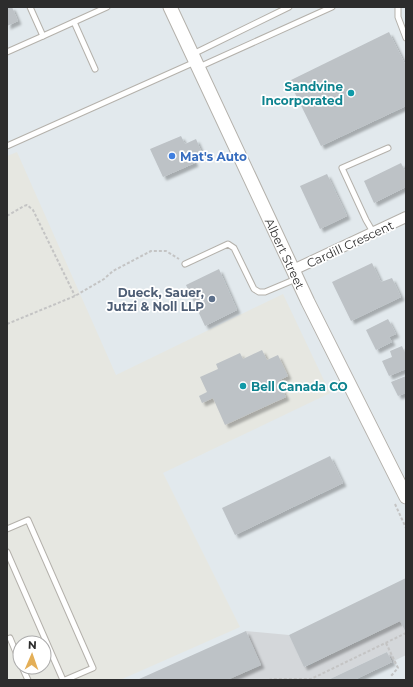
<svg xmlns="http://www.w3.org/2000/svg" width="413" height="687" font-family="Montserrat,sans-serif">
<defs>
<filter id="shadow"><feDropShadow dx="3.5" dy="3.5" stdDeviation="1" flood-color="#0004"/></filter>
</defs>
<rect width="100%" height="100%" fill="#e2e9ed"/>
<!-- industrial -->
<path fill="#e6e7e1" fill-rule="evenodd" d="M17 152 116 375 283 294 330 393 163 473 240 627 120 680H7V156ZM20 643H44V667H20Z"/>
<!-- plaza -->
<path fill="#d4d7da" d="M406 618V655L392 662 387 652 328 680H227L261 665 246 631 289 635 305 667Z"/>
<!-- building -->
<g fill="#bdc2c6" filter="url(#shadow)">
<path d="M7 7H12L18 21 7 26Z"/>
<path d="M389 32 406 66V106L321 146 289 81Z"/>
<path d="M181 136 185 144 196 139 202 153 192 157 195 163 163 177 150 149Z"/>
<path d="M401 163 406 173V187L374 203 364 181Z"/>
<path d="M327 174 347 216 320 229 300 186Z"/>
<path d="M372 263 381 282 392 278 401 297 351 321 332 282Z"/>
<path d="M219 269 237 310 205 326 186 285Z"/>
<path d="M388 319 396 334 389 337 392 342 376 350 366 330Z"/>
<path d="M402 346 406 355V369L389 376 382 361 392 357 390 351Z"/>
<path d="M262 350 267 360 278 355 288 376 278 381 286 397 225 425 213 398 202 403 199 396 207 392 200 377 218 369 216 364 240 353 243 359Z"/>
<path d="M406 376V393L398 396 391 382Z"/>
<path d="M330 456 343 483 235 535 222 508Z"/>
<path d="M406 578V632L400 621 304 667 289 635Z"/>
<path d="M246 631 261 665 227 680H137Z"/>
<path d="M387 652 392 662 354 680H328Z"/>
</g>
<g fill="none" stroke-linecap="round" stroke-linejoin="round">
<!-- service casing -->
<g stroke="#b4b1ab" stroke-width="7">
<g id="service">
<path d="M30 7 43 36 107 7"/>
<path d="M398 7V17L406 38"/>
<path d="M74 22 95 69"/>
<path d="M7 52 43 36"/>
<path d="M193 54 289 7"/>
<path d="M199 67 332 7"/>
<path d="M7 146 195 62"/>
<path d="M373 232 366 220 342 168 388 148"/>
<path d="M185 264 228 244 234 248 254 289 259 292H265L296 279"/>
<path d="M7 529 28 520 93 668 65 680"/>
<path d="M7 552 63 680"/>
<path d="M10 638 20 662"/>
<path d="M22 667 28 680"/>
</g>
</g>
<!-- minor casing -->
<g stroke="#b4b1ab" stroke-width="12">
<path id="minor" d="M293 270 406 217"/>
</g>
<!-- tertiary casing -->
<g stroke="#b4b1ab" stroke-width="15">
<g id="tertiary">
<path id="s1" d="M170 7 308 302 406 497"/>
</g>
</g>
<!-- path -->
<g stroke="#c4c4c4" stroke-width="2" stroke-dasharray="3 2" stroke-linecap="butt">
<path d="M7 216 24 206 27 205 33 210 75 296"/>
<path d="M7 324 75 296 104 279 113 271 151 251H166L179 259"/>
<path d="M395 504 406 528"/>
<path d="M386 643 398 668 391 676"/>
<path d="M269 680 272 679H311L406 633"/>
</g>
<!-- service -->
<use href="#service" stroke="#fff" stroke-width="5"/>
<!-- minor -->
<use href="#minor" stroke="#fff" stroke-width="10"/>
<!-- tertiary -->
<use href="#tertiary" stroke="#fff" stroke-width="13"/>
</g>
<!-- markers -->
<g fill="#0f9aa8" stroke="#fff" stroke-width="1.5">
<circle cx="351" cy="93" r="4"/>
<circle cx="243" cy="386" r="4"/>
</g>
<circle fill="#3f7fe0" stroke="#fff" stroke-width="1.5" cx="172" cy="156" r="4"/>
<circle fill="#5c6f8a" stroke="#fff" stroke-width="1.5" cx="212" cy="299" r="4"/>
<g text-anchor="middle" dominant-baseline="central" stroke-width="3.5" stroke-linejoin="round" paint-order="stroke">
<!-- culture labels -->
<g font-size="12" font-weight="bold" fill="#0d838f" stroke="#fff" text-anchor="end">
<text x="343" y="86">Sandvine<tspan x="343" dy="14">Incorporated</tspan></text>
<text x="251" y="386" text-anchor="start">Bell Canada CO</text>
</g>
<!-- shop labels -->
<g font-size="12" font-weight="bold" fill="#366cbe" stroke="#fff" text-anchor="start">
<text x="180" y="156">Mat's Auto</text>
</g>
<!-- street labels -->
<g font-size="12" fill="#2d2d2d" stroke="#fff">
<text transform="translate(350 244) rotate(-25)">Cardill Crescent</text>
<text stroke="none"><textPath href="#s1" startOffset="272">Albert Street</textPath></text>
</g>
<!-- service labels -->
<g font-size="12" font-weight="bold" fill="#4e5e75" stroke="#fff" text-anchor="end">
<text x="204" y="292">Dueck, Sauer,<tspan x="204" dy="14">Jutzi &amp; Noll LLP</tspan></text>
</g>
</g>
<!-- border -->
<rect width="413" height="687" fill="none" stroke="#2d2d2d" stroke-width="16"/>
<!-- north arrow -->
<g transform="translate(32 655) rotate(2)"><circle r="19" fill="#ffffff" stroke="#ababab"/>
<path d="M0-3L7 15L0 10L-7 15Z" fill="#e4af57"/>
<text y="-6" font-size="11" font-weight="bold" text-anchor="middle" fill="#2d2d2d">N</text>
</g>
</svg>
